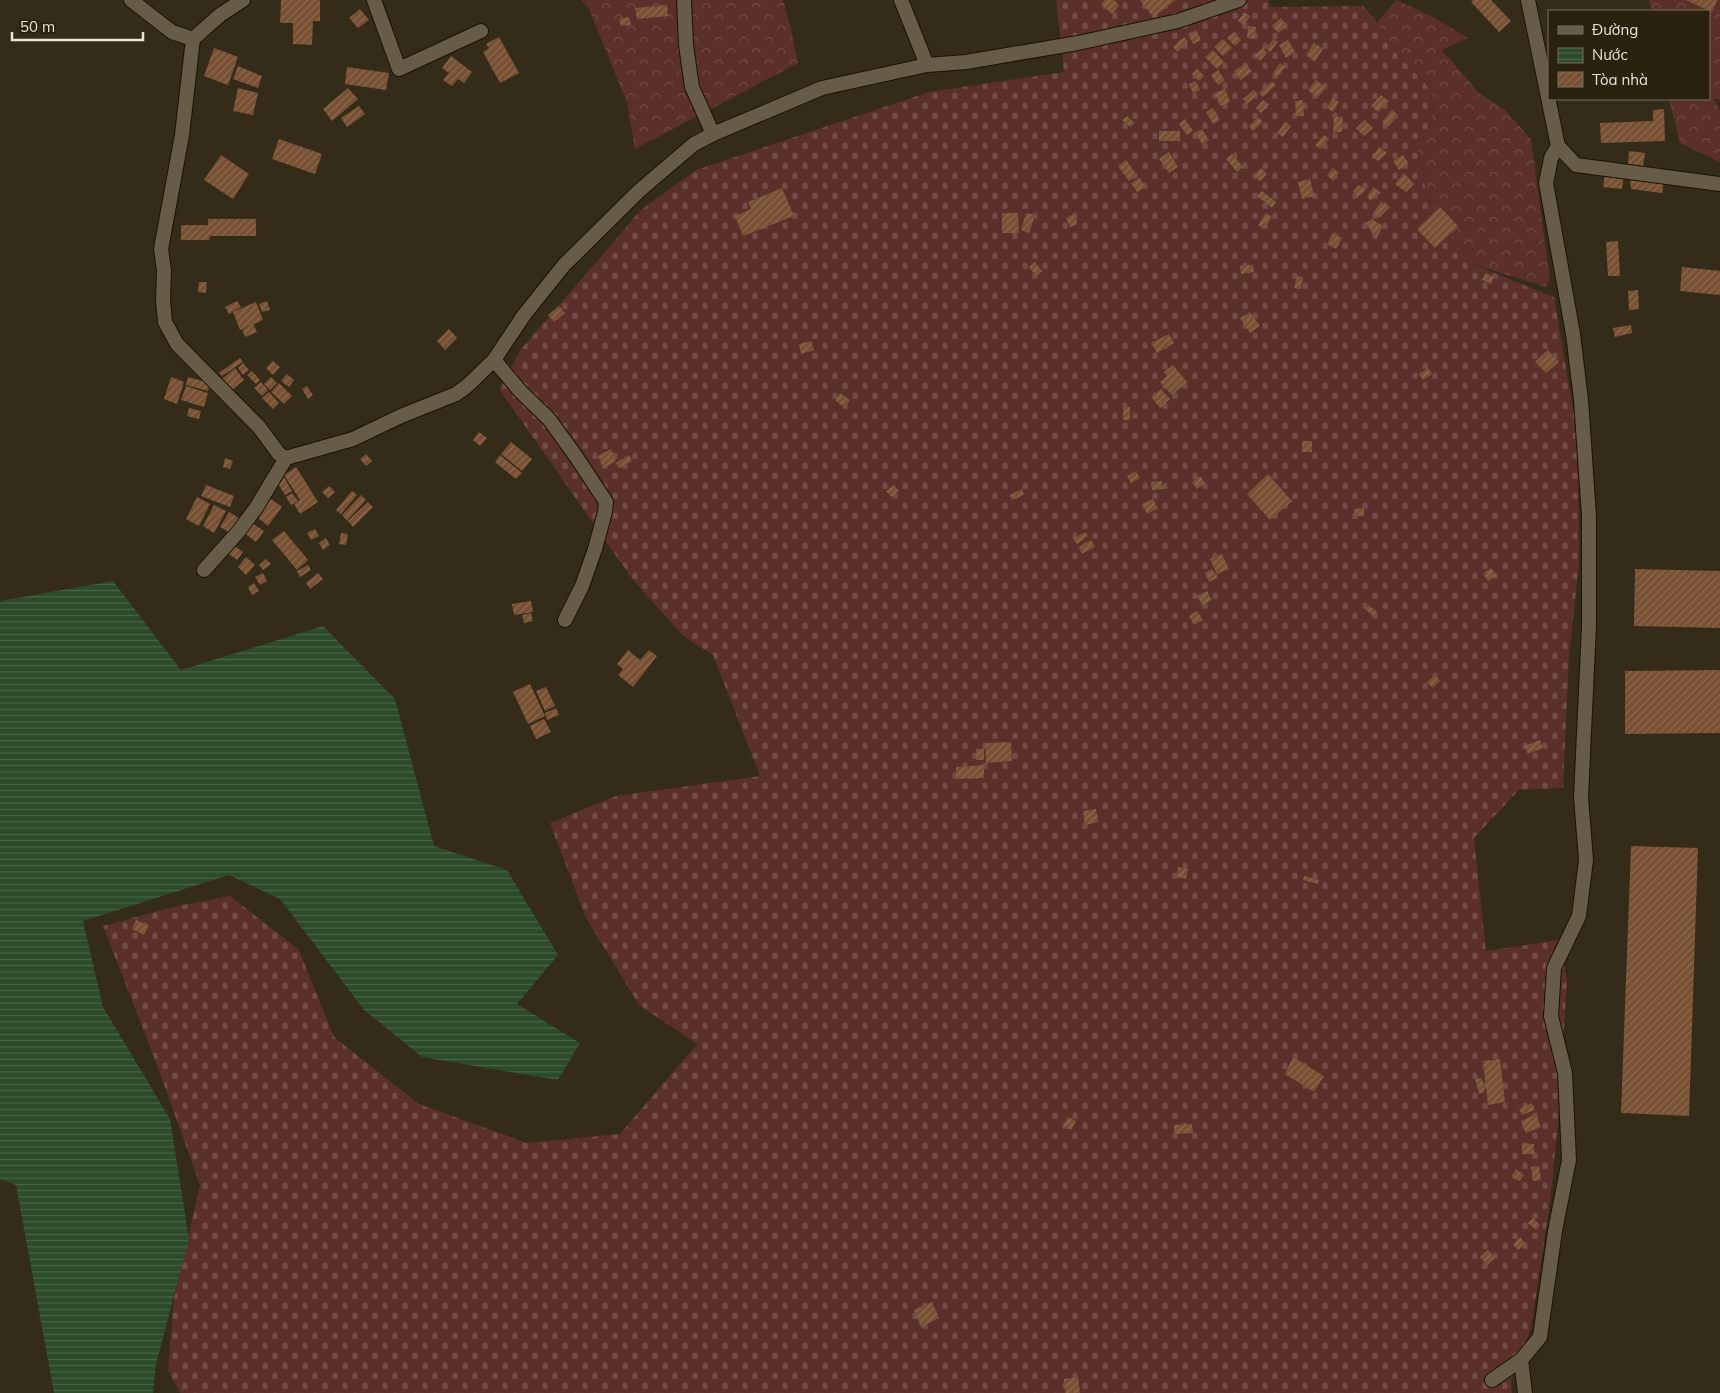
<svg xmlns="http://www.w3.org/2000/svg" width="1720" height="1393" font-family="Mulish,sans-serif">
<defs>
<pattern id="forest-crowns" width="20" height="18" patternUnits="userSpaceOnUse" patternTransform="scale(1.25)"><rect width="20" height="18" fill="#5b2f2a"/><path d="M2 6a3 3 0 1 1 6 0M12 15a3 3 0 1 1 6 0" fill="none" stroke="#734d48"/></pattern>
<pattern id="cemetery-stones" width="16" height="16" patternUnits="userSpaceOnUse" patternTransform="scale(1.25)"><rect width="16" height="16" fill="#5b2f2a"/><path d="M2 7V4a2 2 0 0 1 4 0v3zM10 15v-3a2 2 0 0 1 4 0v3z" fill="#734d48"/></pattern>
<pattern id="water-rules" width="6" height="5" patternUnits="userSpaceOnUse" patternTransform="scale(1.25)"><rect width="6" height="5" fill="#2c4b28"/><path d="M0 2.5h6" fill="none" stroke="#4b6546"/></pattern>
<pattern id="building-hatch" width="6" height="6" patternUnits="userSpaceOnUse" patternTransform="scale(1.25)"><rect width="6" height="6" fill="#785033"/><path d="M-1 1l2-2M0 6l6-6M5 7l2-2" fill="none" stroke="#8b6950"/></pattern>
</defs>
<rect width="100%" height="100%" fill="#342b18"/>
<!-- forest -->
<g fill="url(#forest-crowns)">
<path d="M581 0H783L790 25 798 63 635 149 627 103 589 9Z"/>
<path d="M1396 0 1435 18 1468 38 1442 50 1479 93 1505 110 1531 139 1550 279 1546 287 1472 264 1427 198 1418 149 1433 118 1431 90 1397 53 1377 22Z"/>
<path d="M1649 0H1720V99H1714L1720 111V162L1680 143 1669 99H1709V11H1651Z"/>
</g>
<!-- cemetery -->
<path fill="url(#cemetery-stones)" d="M1056 0H1269L1270 7 1363 6 1377 22 1397 53 1431 90 1433 118 1418 149 1427 198 1472 264 1554 297 1578 438 1579 563 1569 657 1563 788 1519 790 1474 838 1486 951 1559 940 1567 980 1558 1123 1550 1203 1531 1328 1511 1380 1512 1393H180L168 1371 174 1298 200 1185 157 1065 103 926 177 906 230 896 299 950 334 1037 419 1104 527 1143 620 1134 697 1044 639 1005 586 918 550 823 616 796 760 776 713 655 683 636 633 580 499 389 522 348 641 210 696 170 929 92 1064 72Z"/>
<!-- water -->
<path fill="url(#water-rules)" d="M113 581 181 670 323 626 395 699 434 846 507 870 558 955 517 1004 580 1043 558 1080 422 1057 364 1010 280 899 229 875 83 921 103 1007 170 1119 189 1239 156 1364 153 1393H54L16 1185 0 1179V601Z"/>
<!-- building -->
<g fill="url(#building-hatch)">
<path d="M281 0H320V21H313L312 45 293 44V23H280Z"/>
<path d="M1105 0H1114L1119 5 1112 14 1101 4Z"/>
<path d="M1140 0H1176L1153 17Z"/>
<path d="M1473 0H1491L1511 21 1499 32 1471 2Z"/>
<path d="M1686 0H1717L1712 12Z"/>
<path d="M667 5 668 16 637 19 635 8Z"/>
<path d="M360 9 369 20 358 28 349 18Z"/>
<path d="M1244 12 1250 16 1244 25 1238 21Z"/>
<path d="M629 17 631 25 621 26 619 19Z"/>
<path d="M1281 18 1287 26 1278 33 1272 26Z"/>
<path d="M1248 26 1256 27 1255 39 1247 38Z"/>
<path d="M1196 30 1201 40 1193 44 1188 34Z"/>
<path d="M1234 32 1241 40 1235 46 1227 38Z"/>
<path d="M499 37 519 73 500 83 483 52 489 48 486 44Z"/>
<path d="M1184 37 1188 42 1177 52 1173 47Z"/>
<path d="M1223 39 1232 48 1223 56 1214 47Z"/>
<path d="M1274 39 1278 42 1270 52 1266 48Z"/>
<path d="M1288 40 1295 52 1286 58 1279 45Z"/>
<path d="M1314 43 1323 49 1315 62 1306 55Z"/>
<path d="M214 48 238 57 228 85 204 76Z"/>
<path d="M1263 48 1267 53 1260 61 1255 55Z"/>
<path d="M1213 50 1224 62 1217 69 1205 57Z"/>
<path d="M451 56 472 72 464 83 458 79 452 86 443 80 449 73 442 68Z"/>
<path d="M1246 63 1252 72 1240 80 1234 71Z"/>
<path d="M1280 63 1285 67 1278 77 1273 73Z"/>
<path d="M238 66 262 76 258 88 233 79Z"/>
<path d="M347 67 389 73 386 90 345 84Z"/>
<path d="M1197 69 1204 76 1199 81 1192 74Z"/>
<path d="M1218 70 1225 80 1218 85 1211 75Z"/>
<path d="M1316 80 1326 88 1317 98 1308 90Z"/>
<path d="M1196 81 1200 90 1193 93 1189 84Z"/>
<path d="M1272 81 1276 85 1263 97 1259 93Z"/>
<path d="M238 88 258 93 253 115 233 111Z"/>
<path d="M348 88 358 99 332 121 323 109Z"/>
<path d="M1225 89 1230 102 1220 106 1215 93Z"/>
<path d="M1254 90 1258 95 1247 104 1243 99Z"/>
<path d="M1381 95 1389 101 1378 112 1371 106Z"/>
<path d="M1333 98 1339 102 1333 112 1327 108Z"/>
<path d="M1263 100 1269 104 1261 113 1256 108Z"/>
<path d="M1303 100 1304 116H1296L1295 101Z"/>
<path d="M359 106 365 114 347 127 341 118Z"/>
<path d="M1213 108 1220 120 1213 124 1206 112Z"/>
<path d="M1664 109 1665 141 1601 143 1600 123 1653 121V110Z"/>
<path d="M1392 110 1398 115 1388 127 1382 122Z"/>
<path d="M1127 116 1135 123 1130 127 1122 120Z"/>
<path d="M1258 117 1263 122 1253 131 1249 126Z"/>
<path d="M1334 117H1343L1342 132H1333Z"/>
<path d="M1185 119 1193 131 1187 135 1179 124Z"/>
<path d="M1365 120 1373 128 1364 136 1356 128Z"/>
<path d="M1286 122 1291 126 1283 137 1277 133Z"/>
<path d="M1202 129 1209 140 1202 144 1195 133Z"/>
<rect x="1159" y="131" width="21" height="10"/>
<path d="M1324 135 1329 139 1320 149 1315 145Z"/>
<path d="M279 139 322 154 315 174 272 159Z"/>
<path d="M1379 147 1387 153 1378 161 1372 157Z"/>
<path d="M1629 151 1645 153 1643 166 1628 164Z"/>
<path d="M1169 152 1178 167 1169 173 1159 159Z"/>
<path d="M1232 154 1243 167 1237 172 1226 159Z"/>
<path d="M221 155 249 174 233 199 204 180Z"/>
<path d="M1403 155 1409 164 1399 170 1393 161Z"/>
<path d="M1126 160 1137 175 1129 181 1118 166Z"/>
<path d="M1261 168 1267 174 1260 181 1254 175Z"/>
<path d="M1333 168 1339 173 1333 181 1327 175Z"/>
<path d="M1404 173 1414 184 1406 192 1395 184Z"/>
<path d="M1605 174 1624 176 1622 189 1603 187Z"/>
<path d="M1630 177 1664 182 1662 193 1631 189Z"/>
<path d="M1140 178 1145 187 1137 192 1131 183Z"/>
<path d="M1310 179 1314 196 1302 199 1298 182Z"/>
<path d="M1359 185 1366 190 1358 197 1353 191Z"/>
<path d="M1374 187 1381 193 1370 201 1367 196Z"/>
<path d="M782 188 794 216 743 236 735 216 751 209 748 202Z"/>
<path d="M1262 191 1276 202 1272 208 1257 196Z"/>
<path d="M1381 202 1390 207 1379 218 1373 213Z"/>
<path d="M1440 207 1458 226 1435 248 1417 229Z"/>
<path d="M1002 213H1018L1019 233H1002Z"/>
<path d="M1026 213 1035 215 1029 233 1021 230Z"/>
<path d="M1266 213 1272 217 1264 229 1258 225Z"/>
<path d="M1074 214 1078 224 1070 227 1066 218Z"/>
<path d="M208 219H256V236H210L209 240H181V225H208Z"/>
<path d="M1372 219 1383 226 1376 239 1366 223Z"/>
<path d="M1333 233 1342 238 1336 249 1327 244Z"/>
<path d="M1618 241 1620 276H1608L1606 242Z"/>
<path d="M1035 262 1042 271 1036 276 1029 267Z"/>
<path d="M1253 265 1254 272 1241 274 1240 266Z"/>
<path d="M1682 267 1720 271V295L1680 291Z"/>
<path d="M1485 273 1494 277 1491 284 1482 280Z"/>
<path d="M1297 276 1303 277 1301 289 1294 288Z"/>
<path d="M199 282H207L206 293 198 292Z"/>
<path d="M1638 290 1639 309 1629 310 1628 291Z"/>
<path d="M237 301 241 307 229 314 225 307Z"/>
<path d="M267 301 270 310 262 312 259 304Z"/>
<path d="M256 302 263 320 240 330 233 312Z"/>
<path d="M559 306 565 313 554 322 548 315Z"/>
<path d="M1250 312 1260 326 1250 333 1240 318Z"/>
<path d="M253 324 257 332 245 337 242 330Z"/>
<path d="M1631 325 1632 333 1615 337 1613 328Z"/>
<path d="M449 329 457 338 445 350 437 341Z"/>
<path d="M1169 334 1174 343 1157 353 1151 343Z"/>
<path d="M811 341 814 350 801 354 799 344Z"/>
<path d="M1548 350 1559 362 1546 373 1535 362Z"/>
<path d="M240 358 243 362 222 376 219 373Z"/>
<path d="M273 361 280 367 273 375 266 368Z"/>
<path d="M243 363 249 370 243 375 238 368Z"/>
<path d="M1173 365 1187 382 1172 395 1160 382 1167 376 1164 372Z"/>
<path d="M235 368 244 380 231 391 222 379Z"/>
<path d="M1428 368 1432 374 1423 380 1419 374Z"/>
<path d="M252 371 260 380 256 384 247 375Z"/>
<path d="M287 374 294 380 289 387 281 381Z"/>
<path d="M171 377 184 382 177 404 164 399Z"/>
<path d="M188 377 210 383 208 391 186 385Z"/>
<path d="M271 377 277 383 270 390 264 384Z"/>
<path d="M261 382 268 390 262 396 254 388Z"/>
<path d="M279 383 292 396 284 404 271 392Z"/>
<path d="M186 386 208 393 204 407 181 400Z"/>
<path d="M307 386 313 395 308 399 302 389Z"/>
<path d="M1161 389 1170 399 1160 408 1151 397Z"/>
<path d="M269 392 279 403 273 409 262 398Z"/>
<path d="M840 393 850 400 845 408 835 400Z"/>
<rect x="1123" y="407" width="7" height="13"/>
<path d="M189 408 201 411 199 419 187 416Z"/>
<path d="M479 432 487 438 480 446 473 440Z"/>
<rect x="1302" y="441" width="10" height="11"/>
<path d="M511 442 532 459 522 471 501 454Z"/>
<path d="M611 449 616 461 603 468 598 456Z"/>
<path d="M366 454 372 461 366 466 360 459Z"/>
<path d="M500 455 522 473 516 479 495 462Z"/>
<path d="M629 455 632 461 619 468 616 463Z"/>
<path d="M225 458 233 461 230 469 223 467Z"/>
<path d="M296 467 318 502 300 514 294 504 300 500 284 475Z"/>
<path d="M1136 471 1140 478 1131 483 1127 476Z"/>
<path d="M1268 474 1292 501 1270 520 1247 494Z"/>
<path d="M1200 476 1205 483 1197 489 1192 482Z"/>
<path d="M284 477 292 491 285 495 277 482Z"/>
<path d="M1162 481 1163 489 1152 490 1151 482Z"/>
<path d="M206 485 234 496 230 507 201 496Z"/>
<path d="M894 485 899 491 891 497 886 491Z"/>
<path d="M329 486 335 492 328 498 322 492Z"/>
<path d="M1022 489 1024 495 1012 500 1010 495Z"/>
<path d="M352 491 357 495 341 514 336 510Z"/>
<path d="M292 493 298 501 291 505 286 497Z"/>
<path d="M361 495 366 500 347 521 342 515Z"/>
<path d="M197 497 210 504 199 526 186 519Z"/>
<path d="M271 499 282 507 268 526 257 517Z"/>
<path d="M1153 499 1158 508 1147 514 1142 504Z"/>
<path d="M368 502 373 507 353 527 348 521Z"/>
<path d="M214 505 226 511 214 533 203 526Z"/>
<path d="M1364 508V516H1355L1354 509Z"/>
<path d="M229 512 239 518 231 533 220 527Z"/>
<path d="M250 522 264 531 256 542 243 532Z"/>
<path d="M315 529 319 536 311 540 307 533Z"/>
<path d="M284 531 308 560 297 570 272 540Z"/>
<path d="M1085 532 1088 536 1077 544 1073 539Z"/>
<path d="M341 533 348 534 346 545 339 544Z"/>
<path d="M326 538 330 545 323 550 319 543Z"/>
<path d="M1091 540 1095 547 1082 554 1079 547Z"/>
<path d="M231 543 243 552 237 560 225 551Z"/>
<path d="M1222 554 1229 569 1217 574 1210 559Z"/>
<path d="M246 557 255 565 246 575 238 567Z"/>
<path d="M266 559 271 564 263 570 259 565Z"/>
<path d="M308 565 311 570 300 577 297 571Z"/>
<path d="M1491 568 1496 575 1488 581 1483 574Z"/>
<path d="M1212 569 1217 578 1209 582 1205 573Z"/>
<path d="M1635 569 1720 571V628L1634 626Z"/>
<path d="M263 573 267 581 260 585 255 577Z"/>
<path d="M318 573 323 579 310 589 306 583Z"/>
<path d="M254 583 259 591 252 595 248 587Z"/>
<path d="M1207 591 1212 600 1202 605 1197 596Z"/>
<path d="M531 601 533 612 514 615 512 604Z"/>
<path d="M1369 605 1377 612 1373 616 1365 609Z"/>
<path d="M1197 611 1203 620 1194 625 1189 616Z"/>
<path d="M531 613 533 621 524 623 522 615Z"/>
<path d="M628 650 640 660 649 650 657 656 633 687 618 675 623 669 617 664Z"/>
<path d="M1720 670V733L1625 734V671Z"/>
<path d="M1435 675 1440 681 1432 688 1427 682Z"/>
<path d="M530 684 545 716 528 724 513 692Z"/>
<path d="M546 687 555 706 545 711 536 691Z"/>
<path d="M556 708 559 715 547 720 545 713Z"/>
<path d="M544 719 551 732 536 739 530 726Z"/>
<path d="M1540 740 1543 748 1528 754 1524 746Z"/>
<path d="M1011 742 1012 761 986 763 985 743Z"/>
<rect x="976" y="749" width="8" height="11"/>
<path d="M984 765V778L956 779V767Z"/>
<path d="M1096 809 1098 822 1085 825 1083 811Z"/>
<path d="M1631 846 1698 848 1689 1116 1621 1113Z"/>
<path d="M1178 867 1188 869 1186 879 1177 877Z"/>
<path d="M1304 876 1319 880 1318 884 1303 880Z"/>
<path d="M136 920 149 926 144 935 132 929Z"/>
<path d="M1293 1057 1324 1076 1314 1092 1285 1074Z"/>
<path d="M1500 1059 1505 1102 1488 1105 1483 1061Z"/>
<path d="M1482 1078 1485 1092 1479 1094 1475 1079Z"/>
<path d="M1532 1103 1535 1110 1522 1115 1519 1109Z"/>
<path d="M1536 1114 1541 1127 1526 1133 1521 1121Z"/>
<path d="M1068 1117 1076 1121 1071 1130 1063 1126Z"/>
<path d="M1192 1124 1193 1133 1174 1134V1125Z"/>
<path d="M1522 1143 1534 1144V1154H1522Z"/>
<path d="M1539 1166 1541 1180 1533 1181 1531 1167Z"/>
<path d="M1516 1169 1524 1175 1519 1181 1512 1176Z"/>
<path d="M1533 1218 1540 1225 1536 1230 1528 1223Z"/>
<path d="M1520 1237 1525 1243 1518 1250 1513 1245Z"/>
<path d="M1488 1250 1495 1258 1487 1265 1480 1257Z"/>
<path d="M932 1302 939 1318 921 1327 914 1310Z"/>
<path d="M1078 1377 1080 1393H1065L1064 1379Z"/>
</g>
<g fill="none" stroke-linecap="round" stroke-linejoin="round">
<!-- minor casing -->
<g stroke="#1c1302" stroke-width="16">
<g id="minor">
<path d="M131 0 172 32 193 39 182 135 161 249 164 271 163 300 165 322 177 344 259 427 279 454 286 458"/>
<path d="M374 0 399 69 481 31"/>
<path d="M684 0 686 45 692 87 713 134"/>
<path d="M901 0 927 65"/>
<path d="M193 39 220 15 243 0"/>
<path d="M1558 146 1576 165 1720 184"/>
<path d="M494 360 521 392 549 419 577 458 606 502 605 512 595 549 582 586 565 620"/>
<path d="M204 570 238 532 256 508 286 458 353 439 401 416 456 394 467 386 494 360 524 315 564 265 640 190 694 144 713 134 822 88 927 65 966 62 1078 43 1178 21 1239 0"/>
<path d="M1521 1360 1525 1393"/>
<path d="M1492 1380 1521 1360 1540 1337 1555 1231 1569 1160 1565 1073 1551 1016 1554 968 1579 916 1586 860 1581 797 1589 626V516L1581 400 1573 334 1546 183 1551 158 1558 146 1528 0"/>
</g>
</g>
<!-- minor -->
<use href="#minor" stroke="#665c47" stroke-width="14"/>
</g>
<!-- legend -->
<rect x="1548" y="10" width="162" height="90" fill="#2a210e" stroke="#776f5f"/>
<rect x="1558" y="26" width="25" height="8" fill="#665c47" stroke="#776f5f"/>
<text x="1592" y="35" font-size="15" fill="#eae4d8">Đường</text>
<rect x="1558" y="48" width="25" height="15" fill="url(#water-rules)" stroke="#776f5f"/>
<text x="1592" y="60" font-size="15" fill="#eae4d8">Nước</text>
<rect x="1558" y="72" width="25" height="15" fill="url(#building-hatch)" stroke="#776f5f"/>
<text x="1592" y="85" font-size="15" fill="#eae4d8">Tòa nhà</text>
<!-- scale -->
<path d="M12 32v8h131v-8" fill="none" stroke="#eae4d8" stroke-width="2.5"/>
<text x="20" y="32" font-size="15" fill="#eae4d8" stroke="#2a210e" stroke-width="4" paint-order="stroke">50 m</text>
</svg>
